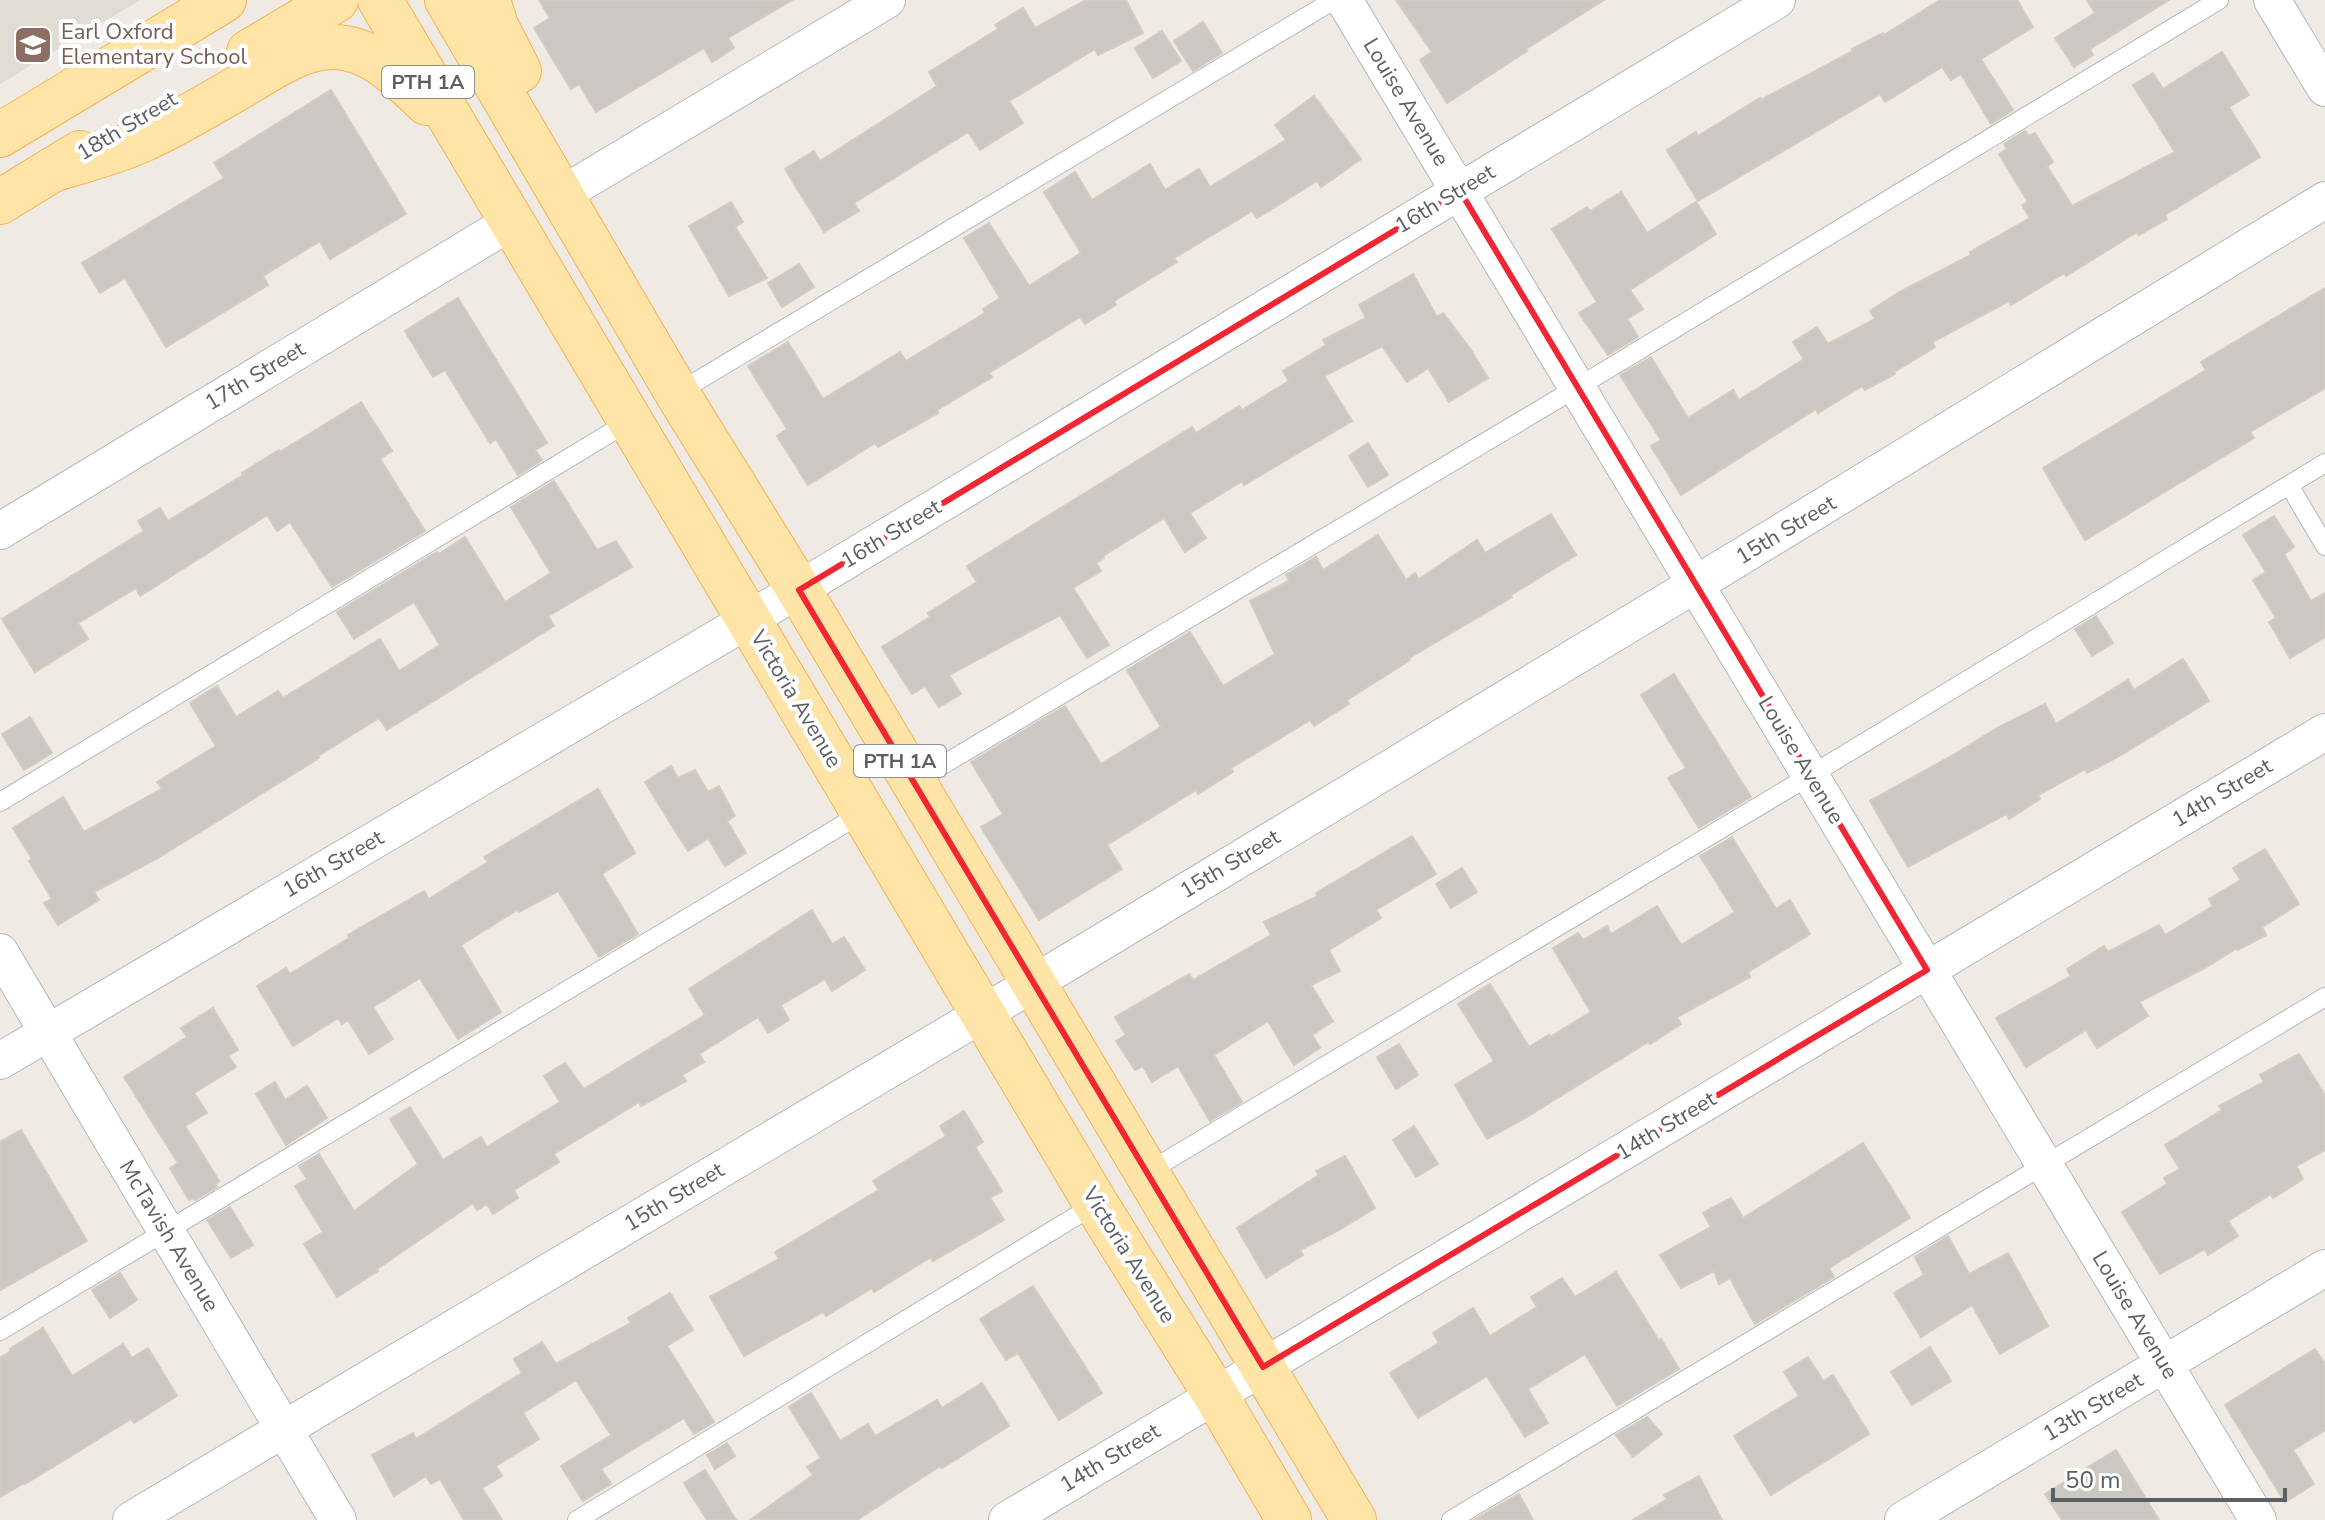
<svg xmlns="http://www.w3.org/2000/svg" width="2325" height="1520" font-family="'Nunito Sans',sans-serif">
<rect width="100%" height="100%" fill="#efeae3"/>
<!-- education -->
<path fill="#e1dcd3" d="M0 0H140L0 84Z"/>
<!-- building -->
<g fill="#cbc7c2" stroke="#d3cbc1" stroke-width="2">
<path d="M539 0H792L728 38 734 48 712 62 704 48 596 112 579 84 571 89 534 28 550 18Z"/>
<path d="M1086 0H1126L1143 33 1098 55 1095 49 1009 101 1023 123 980 150 968 132 854 203 859 211 824 232 785 169 814 151 820 161 937 86 929 72 998 29 995 25 1023 8 1035 28Z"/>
<path d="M1396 0H1604L1526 49 1527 51 1447 103 1420 60 1432 52Z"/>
<path d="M1940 0H2017L2033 27 1981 59 2013 110 1991 124 1961 74 1951 80 1942 67 1885 102 1880 94 1698 201 1667 150 1696 132 1698 136 1760 98 1761 100 1853 51 1852 49 1883 33 1884 35Z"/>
<path d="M2087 0H2169L2090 49 2093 55 2074 67 2055 38 2095 13Z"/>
<path d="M1203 22 1222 53 1193 71 1174 41Z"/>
<path d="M1162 31 1181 61 1153 78 1135 48Z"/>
<path d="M2222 52 2249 95 2229 107 2260 157 2165 215 2167 219 2139 235 2137 232 2066 276 2064 273 2011 305 2009 301 1932 342 1935 347 1894 372 1895 374 1865 390 1862 386 1818 413 1816 409 1681 495 1651 446 1661 440 1620 375 1651 357 1688 418 1733 390 1739 400 1804 359 1793 342 1817 327 1828 344 1875 319 1870 311 1901 291 1971 255 1970 252 2030 218 2022 205 2028 202 1999 154 2007 149 2004 144 2025 131 2029 136 2035 133 2053 162 2047 166 2072 206 2175 152 2133 85 2153 73 2163 89Z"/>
<path d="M331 90 406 214 330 259 320 241 263 276 268 285 166 347 125 278 100 293 82 263 224 178 214 163Z"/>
<path d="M1314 96 1361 159 1321 187 1317 181 1257 218 1252 211 1174 258 1177 262 1114 301 1116 305 1085 324 1080 317 989 373 992 377 937 410 938 413 878 447 875 443 808 485 777 436 787 429 748 366 788 342 823 399 900 352 906 361 985 313 983 309 1000 298 964 238 989 223 1029 286 1081 253 1044 192 1075 172 1092 200 1150 164 1165 190 1199 169 1210 187 1286 140 1275 125Z"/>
<path d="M1621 192 1647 233 1696 202 1716 234 1630 290 1643 309 1627 319 1638 337 1608 355 1579 313 1597 302 1552 229 1587 207 1590 211Z"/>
<path d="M731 202 743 222 735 227 767 278 729 296 689 226Z"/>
<path d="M799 264 814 287 782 307 768 283Z"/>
<path d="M1413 274 1437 317 1443 313 1471 350 1488 378 1449 402 1428 368 1407 382 1382 346 1324 376 1352 421 1244 485 1242 481 1190 513 1206 538 1185 552 1164 518 1103 556 1104 558 1096 563 1101 571 1073 588 1109 645 1087 658 1060 615 949 675 961 694 939 707 925 686 912 694 882 647 930 617 928 613 977 582 967 566 1192 427 1196 433 1239 406 1242 410 1289 381 1283 371 1326 345 1323 340 1366 318 1359 305Z"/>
<path d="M2325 288V388L2250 432 2254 438 2085 540 2043 468 2206 370 2201 362Z"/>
<path d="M458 298 547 443 535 450 542 460 518 475 496 439 490 443 445 370 433 377 405 331Z"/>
<path d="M361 402 392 451 380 459 425 531 332 587 290 522 277 531 267 515 140 596 136 588 78 623 88 639 35 672 2 619 144 531 138 521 160 508 168 521 243 475 242 473 279 450 280 452Z"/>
<path d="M1368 443 1388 475 1368 487 1349 456Z"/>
<path d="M554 481 597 550 616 541 632 567 548 616 554 626 387 730 379 718 318 756 319 758 158 858 94 892 99 900 58 925 44 903 52 899 29 861 32 859 13 828 63 797 84 832 162 789 157 782 216 746 190 703 217 686 236 717 278 691 283 698 380 639 399 671 440 645 414 602 354 639 337 612 437 552 439 554 465 537 505 602 551 573 511 507Z"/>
<path d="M1551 514 1576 555 1511 595 1512 597 1409 658 1410 660 1347 700 1349 704 1314 726 1310 720 1231 768 1233 772 1198 794 1196 790 1107 845 1122 869 1039 920 981 827 1003 814 971 762 1065 706 1101 764 1161 727 1127 670 1190 632 1223 686 1275 654 1250 601 1289 581 1286 575 1316 557 1323 570 1378 535 1406 580 1415 573 1419 579 1477 540 1485 553Z"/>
<path d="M2274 516 2294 547 2284 554 2311 601 2325 593V637L2290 658 2269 622 2276 618 2253 580 2266 572 2243 535Z"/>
<path d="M2096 616 2113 643 2092 656 2075 629Z"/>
<path d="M2183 659 2209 701 2123 754 2087 773 2085 769 2038 795 2040 799 2009 819 2006 814 1908 867 1870 801 1955 754 1997 728 2045 704 2056 724 2128 680 2134 690Z"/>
<path d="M1674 674 1751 797 1699 828 1668 778 1686 768 1641 695Z"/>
<path d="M30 717 52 753 24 770 2 734Z"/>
<path d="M671 766 678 778 695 770 708 792 719 786 735 816 727 821 746 853 725 866 708 838 688 851 645 782Z"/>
<path d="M598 789 635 853 602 874 638 934 599 957 558 891 519 912 517 910 461 945 501 1012 458 1039 420 978 373 1007 393 1039 369 1054 348 1020 342 1024 338 1018 293 1046 257 986 286 968 290 974 349 938 348 935 424 891 429 899 488 862 484 857Z"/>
<path d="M1412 836 1436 874 1376 910 1381 918 1329 950 1340 971 1311 985 1333 1021 1312 1035 1320 1048 1294 1065 1268 1021 1214 1055 1242 1102 1210 1121 1178 1066 1152 1082 1143 1066 1135 1070 1116 1041 1126 1035 1115 1017 1189 974 1193 980 1271 935 1264 922 1318 896 1316 893Z"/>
<path d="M1732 837 1776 909 1790 900 1810 934 1748 972 1750 977 1677 1017 1681 1024 1650 1044 1648 1042 1520 1121 1487 1139 1455 1085 1494 1061 1458 1004 1490 984 1529 1047 1549 1035 1550 1037 1591 1012 1553 948 1578 933 1583 940 1607 926 1611 934 1657 906 1681 945 1735 912 1700 856Z"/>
<path d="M2265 849 2299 904 2262 927 2266 935 2238 950 2237 948 2205 968 2139 1002 2148 1016 2097 1048 2086 1030 2026 1067 1996 1018 2071 976 2067 969 2104 946 2108 952 2159 925 2165 935 2213 906 2209 899 2241 880 2233 868Z"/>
<path d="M1462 868 1477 892 1451 908 1436 884Z"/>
<path d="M812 910 832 944 844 937 865 970 832 991 825 979 781 1005 789 1020 768 1033 758 1017 699 1054 704 1062 682 1075 686 1081 641 1106 639 1102 554 1154 559 1162 514 1190 518 1198 493 1214 487 1204 477 1210 473 1203 377 1269 378 1271 337 1297 304 1244 323 1232 295 1186 307 1179 299 1166 319 1154 354 1211 418 1164 390 1119 410 1107 443 1160 481 1137 487 1147 560 1102 544 1076 565 1063 584 1089 705 1015 689 989Z"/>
<path d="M213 1008 238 1050 228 1056 236 1067 194 1093 207 1113 185 1126 219 1181 215 1184 217 1187 195 1200 193 1198 189 1200 170 1168 178 1163 124 1077 187 1037 181 1028Z"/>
<path d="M1399 1044 1418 1075 1396 1089 1377 1057Z"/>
<path d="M2299 1054 2325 1095V1150L2296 1166 2303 1179 2273 1198 2271 1194 2228 1221 2238 1236 2208 1255 2205 1249 2160 1274 2122 1212 2167 1184 2164 1178 2180 1169 2165 1145 2222 1110 2219 1106 2264 1082 2260 1075Z"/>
<path d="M275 1082 285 1100 307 1086 327 1118 286 1145 256 1094Z"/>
<path d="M964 1111 983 1142 975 1147 1002 1191 990 1198 1004 1220 933 1261 931 1257 874 1292 872 1288 826 1316 823 1312 744 1356 710 1297 779 1259 775 1252 879 1190 873 1181 946 1136 940 1126Z"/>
<path d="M1414 1126 1438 1164 1416 1177 1393 1140Z"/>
<path d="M21 1130 87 1241 0 1290V1142Z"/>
<path d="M1863 1143 1910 1218 1829 1268 1834 1277 1755 1324 1730 1278 1719 1284 1714 1271 1681 1288 1660 1255 1711 1227 1703 1213 1731 1198 1743 1218Z"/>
<path d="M1345 1156 1375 1208 1341 1229 1300 1250 1303 1255 1266 1278 1237 1228 1319 1175 1316 1171Z"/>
<path d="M230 1207 253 1245 231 1258 207 1220Z"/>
<path d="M1948 1236 1969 1274 2008 1253 2048 1326 2000 1354 1972 1305 1921 1337 1894 1293 1924 1275 1915 1257Z"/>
<path d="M1616 1272 1659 1341 1661 1339 1679 1369 1617 1406 1585 1354 1528 1389 1548 1423 1525 1437 1487 1376 1418 1418 1390 1373 1439 1343 1433 1333 1473 1308 1490 1336 1537 1307 1531 1297 1562 1278 1575 1297Z"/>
<path d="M120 1273 137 1300 110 1318 92 1290Z"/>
<path d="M1033 1286 1102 1393 1059 1420 1018 1353 1006 1360 980 1319Z"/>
<path d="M670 1293 693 1330 667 1346 714 1422 694 1434 684 1418 601 1469 611 1484 583 1501 561 1466 611 1435 576 1380 523 1413 539 1439 496 1466 502 1476 482 1488 502 1520H464L440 1479 431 1484 426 1476 394 1496 372 1455 413 1433 416 1439 522 1373 514 1359 542 1342 556 1364 631 1323 628 1318Z"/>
<path d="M43 1328 72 1376 123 1344 132 1358 148 1348 177 1396 134 1423 131 1419 25 1484 24 1483 0 1497V1358L11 1351 10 1349Z"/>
<path d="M1930 1347 1951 1381 1912 1405 1891 1372Z"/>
<path d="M2315 1349 2325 1364V1430L2293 1450 2314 1484 2285 1502 2225 1405Z"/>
<path d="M1808 1357 1823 1381 1833 1375 1869 1434 1771 1495 1734 1436 1799 1396 1784 1372Z"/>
<path d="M982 1383 1009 1426 942 1468 940 1466 857 1520H750L813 1475 807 1467 821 1458 789 1407 811 1393 840 1441 868 1424 875 1436 937 1400 942 1408Z"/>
<path d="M1647 1417 1662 1434 1633 1457 1616 1435Z"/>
<path d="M727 1443 735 1456 715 1469 707 1455Z"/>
<path d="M2116 1450 2159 1520H2062L2045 1494Z"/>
<path d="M705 1470 736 1520H707L684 1483Z"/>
<path d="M1699 1476 1722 1520H1633L1667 1499 1664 1495Z"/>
<path d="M1519 1494 1533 1520H1474Z"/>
</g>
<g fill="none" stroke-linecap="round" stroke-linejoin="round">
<!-- lane casing -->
<g stroke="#b3b7bb" stroke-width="20">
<g id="lane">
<path d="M677 393 1334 0"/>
<path d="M2289 485 2325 546"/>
<path d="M914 782 1578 387 2219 0"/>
<path d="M0 802 630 421"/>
<path d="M1146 1173 1811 775 2325 463"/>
<path d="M0 1331 864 812"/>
<path d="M577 1520 1096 1204"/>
<path d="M1451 1520 2325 997"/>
</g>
</g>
<!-- street casing -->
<g stroke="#b3b7bb" stroke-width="38">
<g id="street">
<path d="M1344 0 2258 1520"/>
<path d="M2272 0 2325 88"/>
<path d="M561 195 887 0"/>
<path d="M0 531 511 222"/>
<path d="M0 952 338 1520"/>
<path d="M0 1061 748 620 1777 0"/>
<path d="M131 1520 984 1013 1696 584 2325 200"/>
<path d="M1007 1520 2325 732"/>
<path d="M1903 1520 2325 1268"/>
</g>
</g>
<!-- primary casing -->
<g stroke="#f8b252" stroke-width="46">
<g id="primary">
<path d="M380 0 1096 1204 1215 1394 1289 1520"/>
<path d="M447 0 677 393 799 590 1354 1520"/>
<path d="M488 0 496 26 519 71"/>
<path d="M249 52 336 0"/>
<path d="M0 135 224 0"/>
<path d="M55 169C84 160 114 153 142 140 178 124 211 103 245 84 271 68 303 46 335 47 373 48 401 79 427 103"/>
<path d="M0 202 80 153"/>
</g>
</g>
<!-- lane -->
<use href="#lane" stroke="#fff" stroke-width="18"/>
<!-- street -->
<use href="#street" stroke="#fff" stroke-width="36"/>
<!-- primary -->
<use href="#primary" stroke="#ffe4a7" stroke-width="44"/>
</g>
<!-- marked area -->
<path fill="none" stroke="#f22532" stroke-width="6" stroke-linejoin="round" d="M1460 191 1927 970 1263 1367 799 590Z"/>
<!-- icons -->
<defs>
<g id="school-square" transform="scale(2)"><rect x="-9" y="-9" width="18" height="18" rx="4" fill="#8d6e63" stroke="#fff"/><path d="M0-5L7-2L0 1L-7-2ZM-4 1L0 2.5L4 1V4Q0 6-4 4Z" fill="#fff"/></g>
</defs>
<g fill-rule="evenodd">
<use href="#school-square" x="33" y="45"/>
</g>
<g text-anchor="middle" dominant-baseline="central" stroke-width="8" stroke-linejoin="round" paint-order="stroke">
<!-- shield labels -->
<g fill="#fff" stroke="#8c9092" stroke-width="2">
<rect x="382" y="66" width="92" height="32" rx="6"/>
<rect x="854" y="745" width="92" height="32" rx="6"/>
</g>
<g font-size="20" font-weight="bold" fill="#5b6064">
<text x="428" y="82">PTH 1A</text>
<text x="900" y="761">PTH 1A</text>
</g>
<!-- education labels -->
<g font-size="22" fill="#785e54" stroke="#fff" text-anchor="start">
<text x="61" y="32">Earl Oxford<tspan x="61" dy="25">Elementary School</tspan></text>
</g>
<!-- street labels -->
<g font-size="22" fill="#5b6064" stroke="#fff">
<text transform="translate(1406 102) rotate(59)">Louise Avenue</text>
<text transform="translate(127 126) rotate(-31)">18th Street</text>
<text transform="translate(1445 199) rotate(-31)">16th Street</text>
<text transform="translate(255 376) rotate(-31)">17th Street</text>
<text transform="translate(1786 530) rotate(-31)">15th Street</text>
<text transform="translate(891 534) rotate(-31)">16th Street</text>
<text transform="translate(796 699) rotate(59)">Victoria Avenue</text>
<text transform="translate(1801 760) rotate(59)">Louise Avenue</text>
<text transform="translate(2222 793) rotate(-31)">14th Street</text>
<text transform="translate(333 864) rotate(-30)">16th Street</text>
<text transform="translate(1230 864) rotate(-31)">15th Street</text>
<text transform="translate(1666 1126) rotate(-31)">14th Street</text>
<text transform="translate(674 1197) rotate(-31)">15th Street</text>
<text transform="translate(169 1236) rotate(59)">McTavish Avenue</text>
<text transform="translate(1129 1255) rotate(58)">Victoria Avenue</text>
<text transform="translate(2135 1315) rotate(59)">Louise Avenue</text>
<text transform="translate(2093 1407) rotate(-31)">13th Street</text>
<text transform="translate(1110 1458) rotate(-31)">14th Street</text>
</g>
</g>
<!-- scale -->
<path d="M2053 1488v12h232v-12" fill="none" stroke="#5b6064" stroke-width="4"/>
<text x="2065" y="1488" font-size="24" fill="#5b6064" stroke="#ffffff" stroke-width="6" paint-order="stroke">50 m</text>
</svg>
